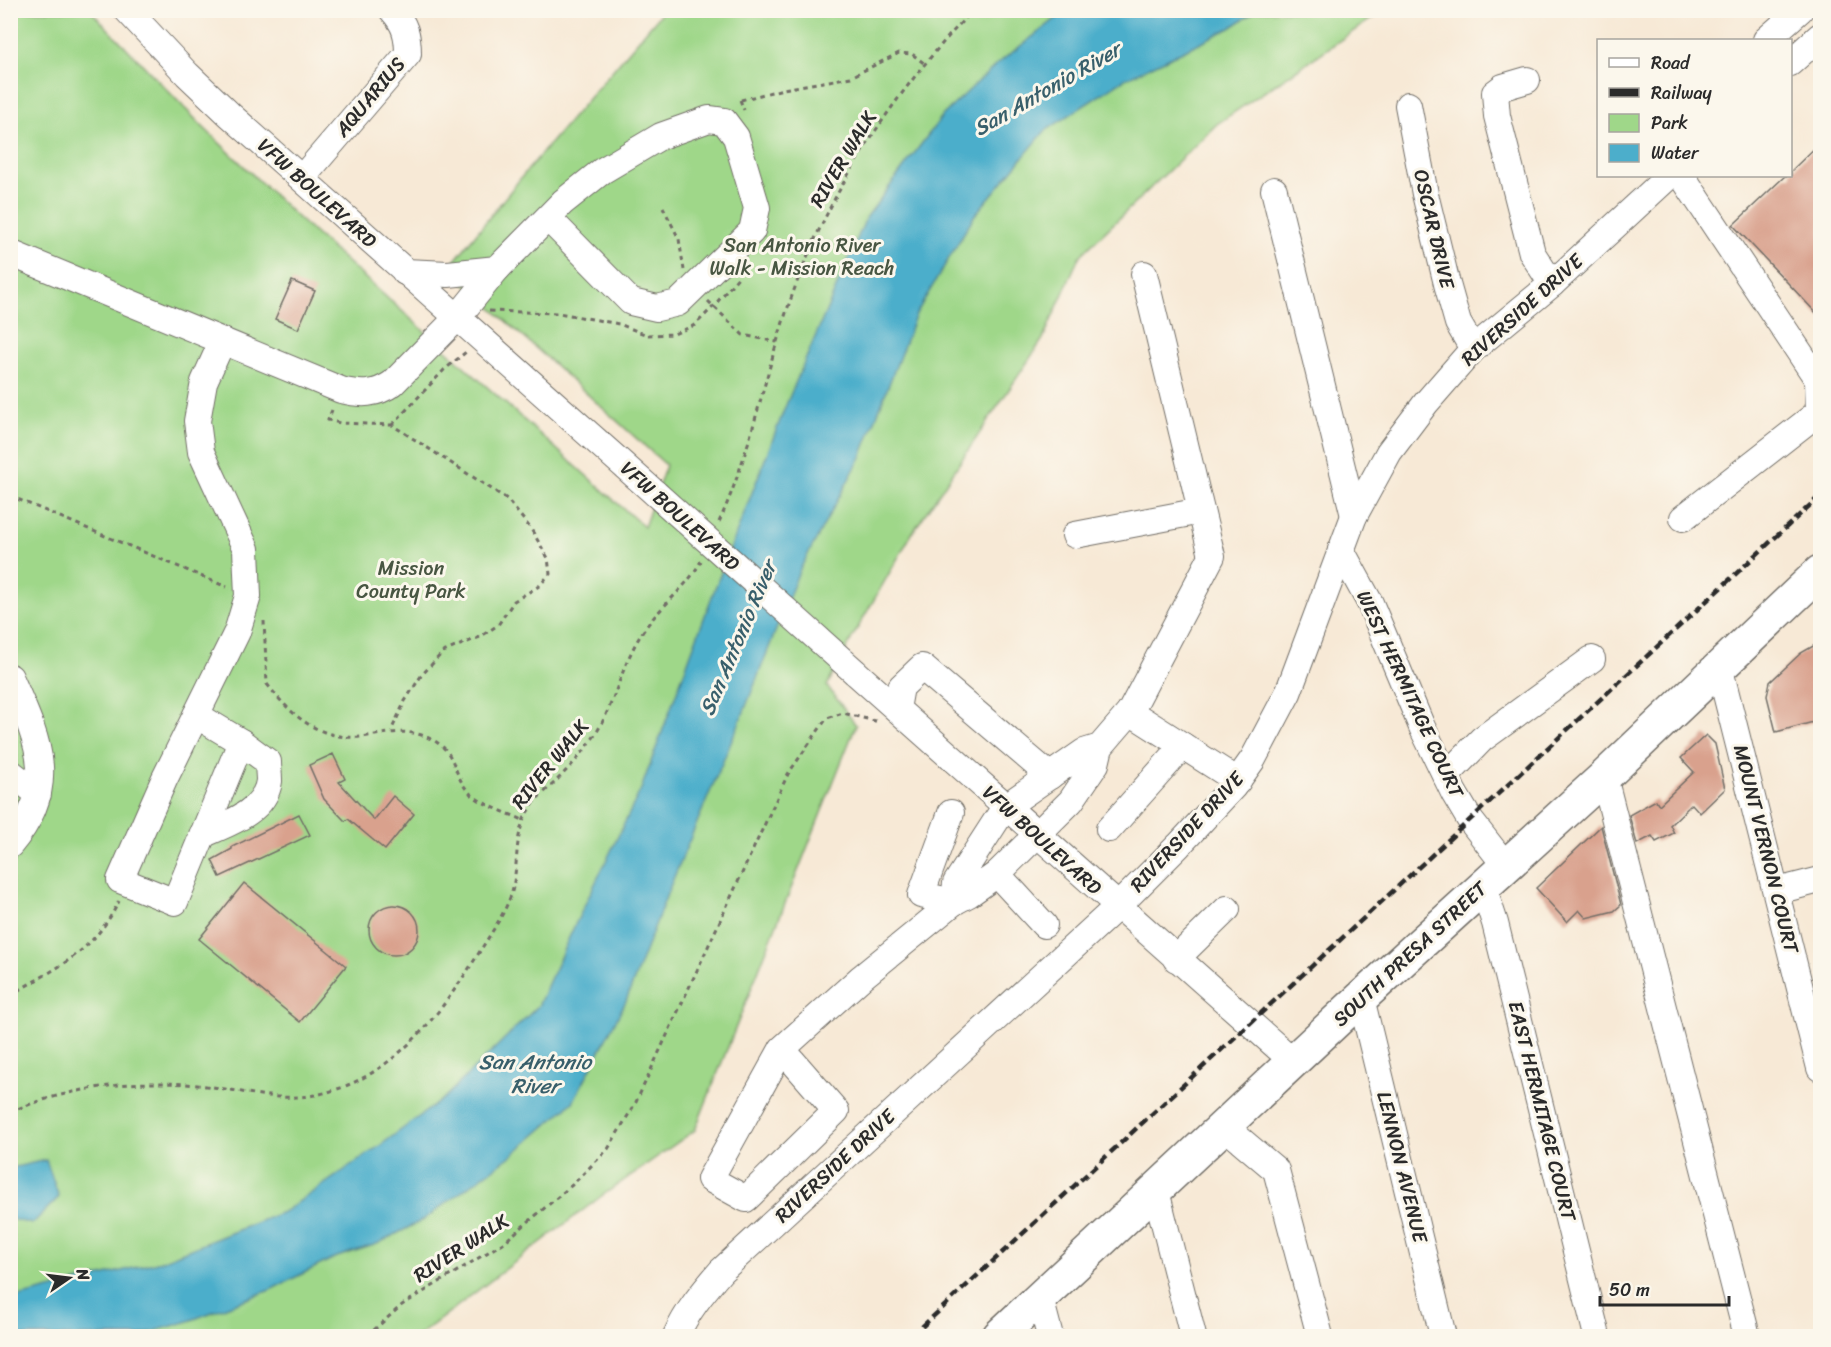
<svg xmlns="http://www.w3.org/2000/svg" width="1831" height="1347" font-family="Sriracha,sans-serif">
<rect width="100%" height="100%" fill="#fbf7ec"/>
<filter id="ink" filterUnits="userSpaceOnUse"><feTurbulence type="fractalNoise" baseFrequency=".0167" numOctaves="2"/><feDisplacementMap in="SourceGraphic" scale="12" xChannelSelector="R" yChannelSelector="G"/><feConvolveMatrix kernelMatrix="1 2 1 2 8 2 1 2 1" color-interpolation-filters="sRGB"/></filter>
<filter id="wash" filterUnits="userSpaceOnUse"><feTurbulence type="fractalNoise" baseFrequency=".008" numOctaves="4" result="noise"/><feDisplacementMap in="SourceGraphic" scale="24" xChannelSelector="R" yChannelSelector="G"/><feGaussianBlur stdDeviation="1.35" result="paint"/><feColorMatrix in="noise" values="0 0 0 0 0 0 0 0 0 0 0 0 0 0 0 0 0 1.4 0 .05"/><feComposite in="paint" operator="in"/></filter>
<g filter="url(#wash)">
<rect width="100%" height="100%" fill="#f7e9d6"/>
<!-- green -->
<path fill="#9fd789" stroke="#65815a" stroke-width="1.5" d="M11 11H91L203 127 300 220 644 527 666 465 448 269 520 179 663 11H1383L1217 124 1079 257 1043 339 913 532 852 638 827 686 856 725 695 1130 599 1198 418 1336H11Z"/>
<!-- water -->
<g fill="#4caecb" stroke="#3c6c7b" stroke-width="1.5">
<path d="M1066 11H1256L1230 28 1123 80 1045 131 974 216 916 314 861 457 799 571 743 714 669 889 626 1001 573 1102 512 1155 423 1220 377 1244 334 1258 270 1290 189 1321 138 1336H11L10 1299 161 1261 285 1211 378 1147 444 1098 538 1006 572 931 641 789 717 583 786 405 866 218 943 115 997 64Z"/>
<path d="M46 1160 59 1197 32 1224 11 1219V1168Z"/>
</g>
<g id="blocks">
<!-- building -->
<g fill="#d9a18d">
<path d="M1821 142V318L1733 225 1785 176H1791V171Z"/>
<path d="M292 281 315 291 298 329 275 319Z"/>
<path d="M1815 645 1817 649 1821 648V720L1776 732 1767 696 1770 682 1801 653Z"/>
<path d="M1706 735 1715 744 1725 789 1700 813 1692 804 1670 825 1674 833 1656 842 1652 836 1637 844 1629 815 1656 800 1659 805 1694 772 1681 758Z"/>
<path d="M333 754 345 779 339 782 374 820 393 796 414 814 385 850 348 819 345 821 324 799 309 765Z"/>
<path d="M299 814 310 835 220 877 212 860 232 849V847Z"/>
<path d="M1601 826 1621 905 1614 911 1586 918 1579 910 1567 922 1536 888Z"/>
<path d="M244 883 346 966 300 1022 199 939Z"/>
<circle cx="394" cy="930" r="25"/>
</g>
</g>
</g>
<g filter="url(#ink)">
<use href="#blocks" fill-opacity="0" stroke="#726e67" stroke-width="1.5"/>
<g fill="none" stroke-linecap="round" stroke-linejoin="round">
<!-- minor casing -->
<g stroke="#726e67" stroke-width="28">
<g id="minor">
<path d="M127 10 187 74 230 115 656 494"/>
<path d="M1766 40 1800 10"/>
<path d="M1790 63 1820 36"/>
<path d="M1527 80 1503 87 1495 93 1497 116 1532 253 1552 284"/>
<path d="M1408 105 1425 194 1447 284 1458 323 1473 349"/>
<path d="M1682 176 1818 380 1819 412 1683 518"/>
<path d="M302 178 408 54C408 35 405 24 392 10"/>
<path d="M1274 190 1354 516"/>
<path d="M10 253 341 390C361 395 376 395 393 383L457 318 496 270 563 202 602 171 661 136 709 119 724 121 736 137 757 208 752 231 678 303 657 308 631 302 548 218"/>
<path d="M405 272 448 274 497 269"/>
<path d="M222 342 204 382 197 421 201 452 246 549 248 596 237 632 164 780 120 880 175 902 241 742"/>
<path d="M1075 535 1201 511"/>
<path d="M1341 550 1370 603 1422 727 1454 793 1470 820 1505 865"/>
<path d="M1719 666 1820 1068"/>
<path d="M855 672 1294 1062"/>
<path d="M10 677C38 741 61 785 10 845"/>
<path d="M897 709 901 687 922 667 1050 776"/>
<path d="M1130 712 1238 781"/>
<path d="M196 715 241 742 268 762C268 768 269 775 269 781 265 812 227 824 202 835"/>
<path d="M1100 747 1084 752 1005 807 956 883 954 902 969 894 997 874 1071 801 1096 764 1100 747 1130 712 1212 556 1144 274"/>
<path d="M10 772 38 794"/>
<path d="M1446 776 1482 739 1592 659"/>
<path d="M1604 777 1747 1336"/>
<path d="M951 813 921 895 954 902"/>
<path d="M1109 829 1183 746"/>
<path d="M997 874 1044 925"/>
<path d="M1483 886 1495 923 1597 1336"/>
<path d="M1777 891 1820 880"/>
<path d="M1176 959 1227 909"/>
<path d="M1361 998 1443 1336"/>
<path d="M782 1049 710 1179 746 1199 836 1111 782 1049 862 977 954 902"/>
<path d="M1225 1127 1276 1170 1320 1336"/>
<path d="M1156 1191 1193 1336"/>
<path d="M1040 1298 1050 1336"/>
<path d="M676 1336C687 1311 703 1292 721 1271L1117 907 1179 845 1233 787 1253 759 1288 693 1354 516 1389 452 1426 403 1473 349 1552 284 1669 176"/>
</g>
</g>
<!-- major casing -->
<g stroke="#726e67" stroke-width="36">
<path id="major" d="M999 1336 1361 998 1604 777 1820 572"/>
</g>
<!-- path -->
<g stroke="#726e67" stroke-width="3" stroke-dasharray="4.5 4.5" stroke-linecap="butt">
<path d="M740 100 744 110"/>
<path d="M741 100 783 89 851 77 899 53 912 54 925 64"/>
<path d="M663 207 679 239 684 270"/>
<path d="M708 301 743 335 777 342"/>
<path d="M489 311 559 313 619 324 647 335 674 334 695 325 713 307 740 275"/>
<path d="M332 410 328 420 340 423 392 425 507 499 531 529 548 558 550 574 539 586 514 601 498 625 480 637 443 652 421 676 405 701 391 731"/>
<path d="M392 425 444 370 466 352"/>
<path d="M10 496 227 587"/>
<path d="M719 522C753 448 765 369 793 293 831 187 895 91 973 10"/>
<path d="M264 621 267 684C293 718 323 743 368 736 389 733 410 728 431 739 457 752 451 770 467 790 477 803 508 813 523 820"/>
<path d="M10 995C57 968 94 952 119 901"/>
<path d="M10 1112C72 1086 141 1078 206 1086 243 1091 278 1102 315 1095 392 1080 438 1017 477 956 489 936 503 917 511 895 520 865 512 835 530 808 536 798 546 791 554 783 568 769 582 755 593 738 616 704 621 663 644 630 661 605 687 588 701 561"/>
<path d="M367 1336 402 1305 503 1243 572 1185 608 1149 636 1102 788 774 827 718 843 713 879 722"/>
</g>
<!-- minor -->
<use href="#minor" stroke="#fff" stroke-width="26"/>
<!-- major -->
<use href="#major" stroke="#fff" stroke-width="33"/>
<!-- rail -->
<path stroke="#2b2b2b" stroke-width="4.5" stroke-dasharray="9 4.5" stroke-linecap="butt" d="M912 1336 1820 496"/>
<!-- minor-bridge casing -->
<g stroke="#726e67" stroke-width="28" stroke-linecap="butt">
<path id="minor-bridge" d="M656 494 855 672"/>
</g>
<!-- minor-bridge -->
<use href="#minor-bridge" stroke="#fff" stroke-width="26"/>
</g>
</g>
<g text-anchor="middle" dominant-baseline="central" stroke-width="6" stroke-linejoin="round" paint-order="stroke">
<!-- street labels -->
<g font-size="20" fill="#2b2b2b" stroke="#fbf7ec">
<text transform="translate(370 97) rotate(-50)">AQUARIUS</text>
<text transform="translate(843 159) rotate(-59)">RIVER WALK</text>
<text transform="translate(317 193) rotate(42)">VFW BOULEVARD</text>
<text transform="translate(1434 229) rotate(77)">OSCAR DRIVE</text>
<text transform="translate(1522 310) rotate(-42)">RIVERSIDE DRIVE</text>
<text transform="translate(680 516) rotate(42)">VFW BOULEVARD</text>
<text transform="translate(1410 694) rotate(65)">WEST HERMITAGE COURT</text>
<text transform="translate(550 764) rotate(-51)">RIVER WALK</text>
<text transform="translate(1187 832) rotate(-47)">RIVERSIDE DRIVE</text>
<text transform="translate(1042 840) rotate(42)">VFW BOULEVARD</text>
<text transform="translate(1766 849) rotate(76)">MOUNT VERNON COURT</text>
<text transform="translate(1410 954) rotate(-43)">SOUTH PRESA STREET</text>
<text transform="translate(1542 1111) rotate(76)">EAST HERMITAGE COURT</text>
<text transform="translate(835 1166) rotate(-43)">RIVERSIDE DRIVE</text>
<text transform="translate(1402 1167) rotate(76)">LENNON AVENUE</text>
<text transform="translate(461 1248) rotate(-33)">RIVER WALK</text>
</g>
<!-- park labels -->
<g font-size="20" fill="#485642" stroke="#fbf7ec">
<text x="802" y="245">San Antonio River<tspan x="802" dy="23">Walk - Mission Reach</tspan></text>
<text x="411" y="568">Mission<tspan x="411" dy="23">County Park</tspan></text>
</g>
<!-- water labels -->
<g font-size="21" font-style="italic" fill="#385f6b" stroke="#fbf7ec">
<text transform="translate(1047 89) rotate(-30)">San Antonio River</text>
<text transform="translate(738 638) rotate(-67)">San Antonio River</text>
<text x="535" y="1062">San Antonio<tspan x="535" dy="24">River</tspan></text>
</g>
</g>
<!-- margin -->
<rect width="1831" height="1347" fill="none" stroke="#fbf7ec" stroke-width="36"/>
<!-- legend -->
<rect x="1597" y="39" width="195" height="138" fill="#fbf7ec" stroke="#a8a59f" stroke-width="1.5"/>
<rect x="1609" y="58" width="30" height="9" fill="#ffffff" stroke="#a8a59f" stroke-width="1.5"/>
<text x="1651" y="69" font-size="18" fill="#2b2b2b">Road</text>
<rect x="1609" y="88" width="30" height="9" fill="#2b2b2b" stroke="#a8a59f" stroke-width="1.5"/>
<text x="1651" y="99" font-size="18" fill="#2b2b2b">Railway</text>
<rect x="1609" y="114" width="30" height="18" fill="#9fd789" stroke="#a8a59f" stroke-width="1.5"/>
<text x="1651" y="129" font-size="18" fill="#2b2b2b">Park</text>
<rect x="1609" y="144" width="30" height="18" fill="#4caecb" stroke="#a8a59f" stroke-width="1.5"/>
<text x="1651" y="159" font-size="18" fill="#2b2b2b">Water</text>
<!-- north arrow -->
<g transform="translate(69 1278) rotate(76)" stroke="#fbf7ec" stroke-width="4.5" paint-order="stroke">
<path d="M0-4.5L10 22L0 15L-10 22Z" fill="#2b2b2b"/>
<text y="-9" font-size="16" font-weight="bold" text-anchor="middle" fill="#2b2b2b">N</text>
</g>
<!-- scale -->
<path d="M1600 1296v9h129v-9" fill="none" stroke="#2b2b2b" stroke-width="3"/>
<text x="1609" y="1296" font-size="18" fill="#2b2b2b" stroke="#fbf7ec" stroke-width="4.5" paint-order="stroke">50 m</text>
</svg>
